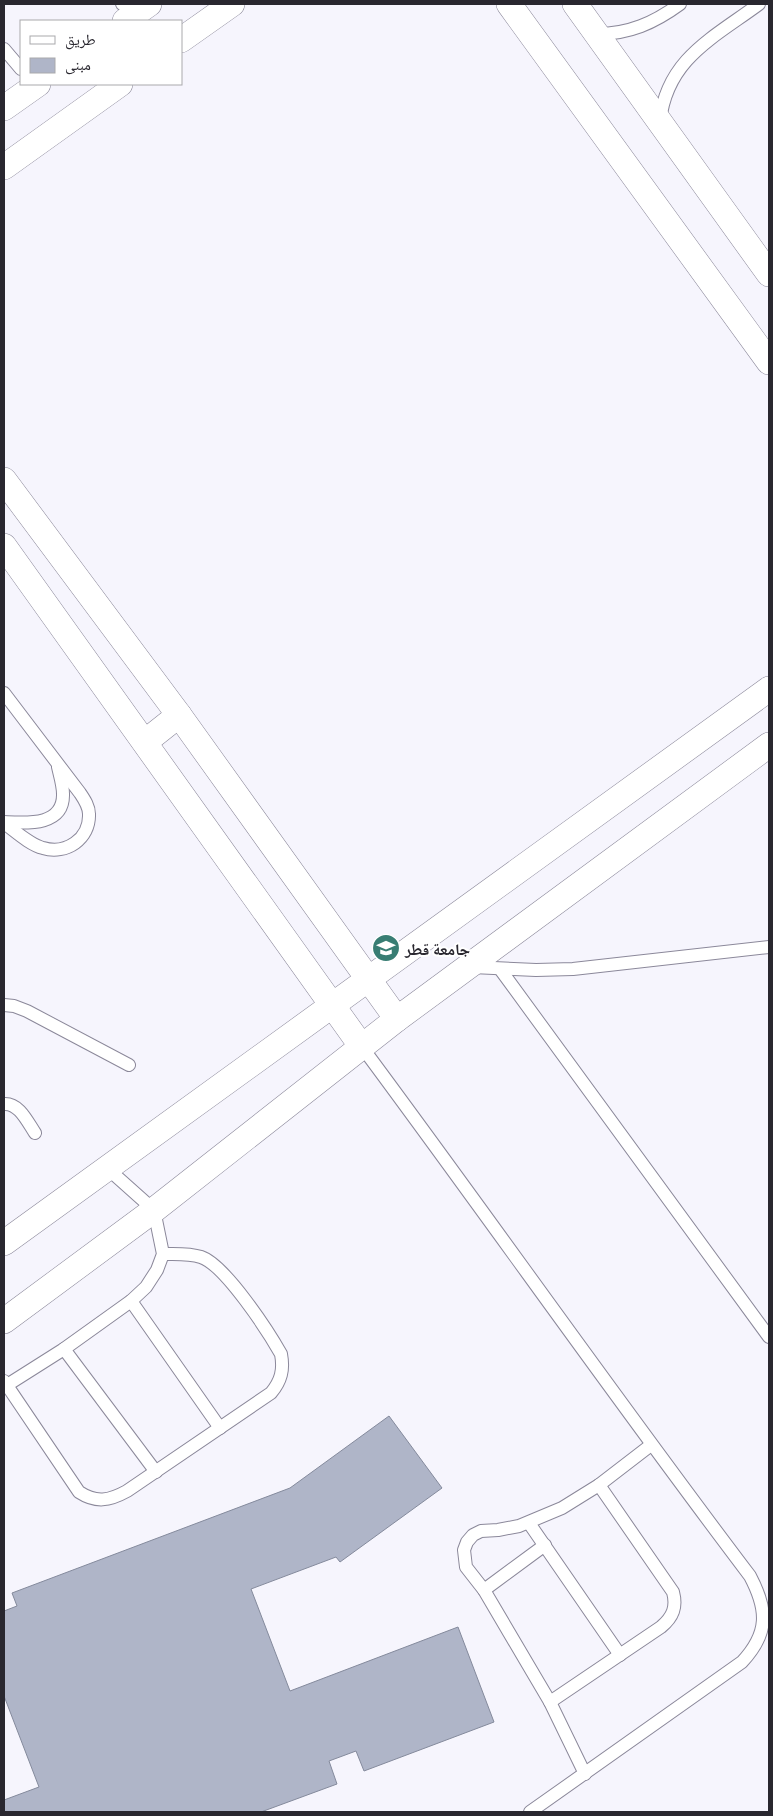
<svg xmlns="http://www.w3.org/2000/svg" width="773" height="1816" font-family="'Exo 2','Noto Naskh Arabic',sans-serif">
<rect width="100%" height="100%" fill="#f6f5fd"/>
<!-- building -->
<path fill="#afb5c8" stroke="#848a9c" d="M389 1416 442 1488 340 1562 336 1557 251 1589 290 1691 458 1627 494 1722 364 1771 356 1751 329 1761 337 1784 261 1812H4V1800L39 1787 4 1696V1611L17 1606 12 1593 290 1488Z"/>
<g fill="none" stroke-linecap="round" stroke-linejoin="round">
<!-- lane casing -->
<g stroke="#8b889a" stroke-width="14">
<g id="lane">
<path d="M122 4 143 5"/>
<path d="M597 34C629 34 654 23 680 4"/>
<path d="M4 49 21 69"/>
<path d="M660 121C667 59 713 38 759 4"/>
<path d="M4 693 80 793C84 799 89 806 89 814 90 839 66 855 43 848 30 845 15 831 4 823"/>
<path d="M4 822C25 823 64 827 63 794 63 785 60 776 58 767"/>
<path d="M472 967 536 970 573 969 769 947"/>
<path d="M500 969 769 1337"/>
<path d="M4 1005 14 1006 27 1011 129 1065"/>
<path d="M362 1047C492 1222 618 1402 750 1576 768 1610 769 1633 742 1662L530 1812"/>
<path d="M4 1104C19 1103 27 1121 35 1133"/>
<path d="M131 1301 220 1428"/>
<path d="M64 1349 156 1472"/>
<path d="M4 1381 79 1492C96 1503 109 1501 127 1491L271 1393C281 1381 284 1370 281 1354 268 1331 225 1265 201 1257 189 1253 175 1254 163 1254"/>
<path d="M4 1387 64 1349 131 1301 146 1287 157 1270 163 1254 154 1210 107 1168"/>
<path d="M529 1523 620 1655"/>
<path d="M484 1590 545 1545"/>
<path d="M550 1702 661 1627C673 1617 677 1607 673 1592L599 1485"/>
<path d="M585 1774 550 1702 484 1590 466 1567 464 1550 467 1542 473 1535 481 1531 498 1530 519 1526 562 1508 599 1485 651 1445"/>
</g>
</g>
<!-- street casing -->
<g stroke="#8b889a" stroke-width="26">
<g id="street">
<path d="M509 4 769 362"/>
<path d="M575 4 769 274"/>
<path d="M125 21 149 4"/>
<path d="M181 40 232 4"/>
<path d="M4 108 38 84"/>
<path d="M4 167 120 84"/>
<path d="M4 480 179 715 397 1019"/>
<path d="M4 546 362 1047"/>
<path d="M145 742 179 715"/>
<path d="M4 1243 769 689"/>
<path d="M4 1321 154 1210 397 1019 769 745"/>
</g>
</g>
<!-- lane -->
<use href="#lane" stroke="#fff" stroke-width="12"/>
<!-- street -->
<use href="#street" stroke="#fff" stroke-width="25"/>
</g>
<!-- icons -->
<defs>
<g id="university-disc" transform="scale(1.4375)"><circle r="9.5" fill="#387d73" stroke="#fff"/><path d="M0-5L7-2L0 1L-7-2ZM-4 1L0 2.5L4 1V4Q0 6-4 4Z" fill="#fff"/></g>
</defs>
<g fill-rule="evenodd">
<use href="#university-disc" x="386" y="948"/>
</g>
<g text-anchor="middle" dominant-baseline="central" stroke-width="4" stroke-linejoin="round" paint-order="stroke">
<!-- poi labels -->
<g font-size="16" font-weight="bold" fill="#29272f" stroke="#fff" text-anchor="start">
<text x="405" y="948">جامعة قطر</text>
</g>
</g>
<!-- border -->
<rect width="773" height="1816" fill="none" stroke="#29272f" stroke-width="10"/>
<!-- legend -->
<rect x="20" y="20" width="162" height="65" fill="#ffffff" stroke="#a9a9ac"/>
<rect x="30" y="36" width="25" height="8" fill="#ffffff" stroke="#a9a9ac"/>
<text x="65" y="45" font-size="15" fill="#29272f">طريق</text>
<rect x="30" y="58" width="25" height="15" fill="#afb5c8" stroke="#a9a9ac"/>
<text x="65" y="70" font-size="15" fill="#29272f">مبنى</text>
</svg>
